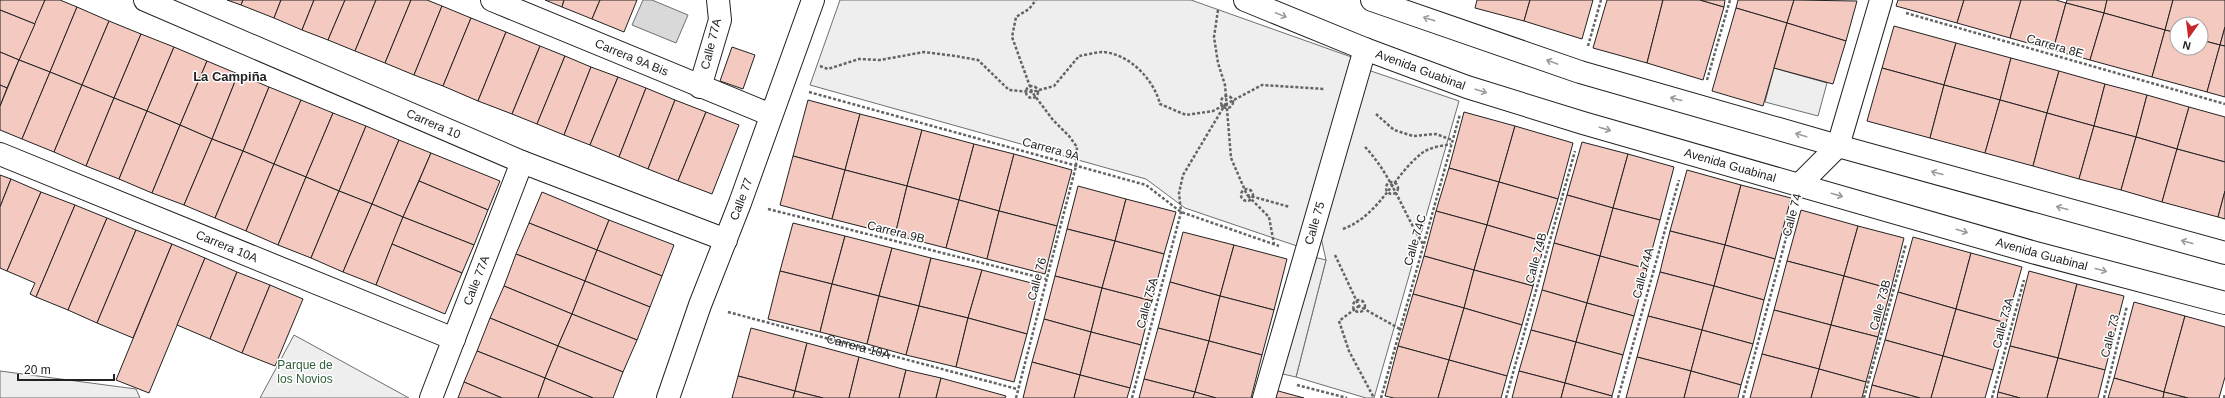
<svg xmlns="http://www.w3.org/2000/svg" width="2225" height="398" font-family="Helvetica,sans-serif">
<rect width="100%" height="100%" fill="#fff"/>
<!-- green -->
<g fill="#eee" stroke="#6f6f6f">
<path d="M840 0H1191L1357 59 1297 246 1185 208 1146 179 810 85Z"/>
<path d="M1774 68 1827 83 1818 116 1765 102Z"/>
<path d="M1368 70 1459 101 1374 398H1366L1296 377 1326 260 1320 233Z"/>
<path d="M294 335 409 398H260Z"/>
<path d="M0 371 136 389 140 398H0Z"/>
</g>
<!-- parking -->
<path fill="#ededed" stroke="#6f6f6f" d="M1306 255 1326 260 1296 377 1274 372Z"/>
<!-- water -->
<path fill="#d9d9d9" stroke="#6f6f6f" d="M643 0H652L688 15 676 43 632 25Z"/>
<!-- building -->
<g fill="#f3c9c0" stroke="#222">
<path d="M0 0H45L35 24 0 10Z"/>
<path d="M45 0H60L77 7 50 72 19 60Z"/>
<path d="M227 0H243L241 5Z"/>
<path d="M243 0H281L274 18 241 5Z"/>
<path d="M281 0H314L302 30 274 18Z"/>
<path d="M314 0H345L328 40 302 30Z"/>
<path d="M345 0H376L355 51 328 40Z"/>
<path d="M376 0H411L385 63 355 51Z"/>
<path d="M411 0H427L442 6 414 75 385 63Z"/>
<path d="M545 0H564L562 7Z"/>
<path d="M564 0H600L592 19 562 7Z"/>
<path d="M600 0H637L624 32 592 19Z"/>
<path d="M1477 0H1530L1524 21 1475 8Z"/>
<path d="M1530 0H1593L1582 39 1524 21Z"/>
<path d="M1607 0H1663L1647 63 1593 48Z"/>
<path d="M1663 0H1700L1724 7 1703 80 1647 63Z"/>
<path d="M1700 0H1725L1724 7Z"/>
<path d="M1738 0H1794L1787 23 1736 8Z"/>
<path d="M1794 0 1857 1 1846 41 1787 23Z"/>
<path d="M1898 0H1964L1957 23 1896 6Z"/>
<path d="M1964 0H2021L2010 38 1957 23Z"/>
<path d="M2021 0H2056L2066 3 2053 50 2010 38Z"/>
<path d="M2067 0H2107L2104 13 2066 3Z"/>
<path d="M2107 0H2173L2165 30 2104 13Z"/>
<path d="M2173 0H2225V27L2220 45 2201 40V24H2177V33L2165 30Z"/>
<path d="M2066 3 2104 13 2090 60 2053 50Z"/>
<path d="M442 6 471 18 443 86 414 75Z"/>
<path d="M77 7 109 21 82 85 50 72Z"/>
<path d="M1736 8 1787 23 1763 106 1712 91Z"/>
<path d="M0 10 35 24 19 60 0 52Z"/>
<path d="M2104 13 2165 30 2152 77 2090 60Z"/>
<path d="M471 18 506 32 478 101 443 86Z"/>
<path d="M109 21 141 34 114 98 82 85Z"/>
<path d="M1787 23 1846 41 1833 84 1774 68Z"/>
<path d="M1894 26 1956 43 1944 85 1882 68Z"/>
<path d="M2225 27V46L2220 45Z"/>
<path d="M2165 30 2177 33V48H2201V40L2220 45 2207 92 2152 77Z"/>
<path d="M506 32 540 46 512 114 478 101Z"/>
<path d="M141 34 174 47 147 111 114 98Z"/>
<path d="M1956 43 2011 58 2000 100 1944 85Z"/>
<path d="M2220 45 2225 46V97L2207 92Z"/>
<path d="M540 46 565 56 537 124 512 114Z"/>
<path d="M174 47 207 61 180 125 147 111Z"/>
<path d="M732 47 755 55 743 89 720 81Z"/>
<path d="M0 52 19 60 7 88 0 85Z"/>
<path d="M565 56 591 67 564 135 537 124Z"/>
<path d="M2011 58 2059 71 2047 113 2000 100Z"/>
<path d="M19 60 50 72 22 139 0 130V106Z"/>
<path d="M207 61 238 74 212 139 180 125Z"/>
<path d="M591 67 618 77 590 145 564 135Z"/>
<path d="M1882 68 1944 85 1930 138 1867 121Z"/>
<path d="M2059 71 2105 84 2094 126 2047 113Z"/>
<path d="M50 72 82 85 54 152 22 139Z"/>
<path d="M238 74 269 87 243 151 212 139Z"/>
<path d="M618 77 646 88 619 157 590 145Z"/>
<path d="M2105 84 2147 95 2136 137 2094 126Z"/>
<path d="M0 85 7 88 0 106Z"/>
<path d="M82 85 114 98 86 166 54 152Z"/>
<path d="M1944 85 2000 100 1985 153 1930 138Z"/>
<path d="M269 87 301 100 274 164 243 151Z"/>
<path d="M646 88 675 100 648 169 619 157Z"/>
<path d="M2147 95 2189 107 2177 149 2136 137Z"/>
<path d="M114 98 147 111 119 179 86 166Z"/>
<path d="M301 100 333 113 306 177 274 164Z"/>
<path d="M675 100 706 112 678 181 648 169Z"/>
<path d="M808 100 860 114 845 170 793 156Z"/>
<path d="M2000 100 2047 113 2033 166 1985 153Z"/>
<path d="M2189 107 2225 117V162L2177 149Z"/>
<path d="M147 111 180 125 152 193 119 179Z"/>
<path d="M706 112 739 125 712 194 678 181Z"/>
<path d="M1464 112 1515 126 1499 182 1449 168Z"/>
<path d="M333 113 366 126 339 191 306 177Z"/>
<path d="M2047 113 2094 126 2079 179 2033 166Z"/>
<path d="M860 114 922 130 907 186 845 170Z"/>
<path d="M180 125 212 139 184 205 152 193Z"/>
<path d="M366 126 399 140 372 204 339 191Z"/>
<path d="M1515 126 1573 143 1558 199 1499 182Z"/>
<path d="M2094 126 2136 137 2121 190 2079 179Z"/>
<path d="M922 130 974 144 959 200 907 186Z"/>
<path d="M2136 137 2177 149 2162 202 2121 190Z"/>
<path d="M212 139 243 151 215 218 184 205Z"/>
<path d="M399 140 431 153 403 217 372 204Z"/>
<path d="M1582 142 1628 154 1613 208 1567 195Z"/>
<path d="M974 144 1014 154 999 211 959 200Z"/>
<path d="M2177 149 2225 162V191L2218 217 2162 202Z"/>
<path d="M243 151 274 164 246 231 215 218Z"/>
<path d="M431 153 500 181 488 210 419 181Z"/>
<path d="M1014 154 1072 170 1057 226 999 211Z"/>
<path d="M1628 154 1674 167 1660 220 1613 208Z"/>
<path d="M793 156 845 170 832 219 780 205Z"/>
<path d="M274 164 306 177 278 245 246 231Z"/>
<path d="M1449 168 1499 182 1487 225 1436 211Z"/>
<path d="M845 170 907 186 895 235 832 219Z"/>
<path d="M1687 170 1741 185 1725 245 1670 231Z"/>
<path d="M0 175 11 179 0 207Z"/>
<path d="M306 177 339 191 311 258 278 245Z"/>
<path d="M11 179 41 192 7 271 0 268V207Z"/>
<path d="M419 181 488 210 474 245 403 217Z"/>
<path d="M1499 182 1558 199 1545 242 1487 225Z"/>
<path d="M1741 185 1791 198 1775 259 1725 245Z"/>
<path d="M907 186 959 200 946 248 895 235Z"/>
<path d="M1078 186 1126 199 1115 241 1067 229Z"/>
<path d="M339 191 372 204 343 272 311 258Z"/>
<path d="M2225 191V219L2218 217Z"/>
<path d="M41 192 75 205 36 297 30 294 35 283 7 271Z"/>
<path d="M542 192 609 220 597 250 529 223Z"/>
<path d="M1567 195 1613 208 1600 256 1554 243Z"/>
<path d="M1126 199 1176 212 1164 254 1115 241Z"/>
<path d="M959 200 999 211 987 259 946 248Z"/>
<path d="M372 204 403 217 376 285 343 272Z"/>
<path d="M75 205 107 218 68 310 36 297Z"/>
<path d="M1613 208 1660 220 1647 269 1600 256Z"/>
<path d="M1801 210 1858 226 1844 276 1787 261Z"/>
<path d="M999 211 1057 226 1045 274 987 259Z"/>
<path d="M1436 211 1487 225 1474 270 1424 256Z"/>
<path d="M403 217 474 245 462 273 392 244Z"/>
<path d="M107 218 136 230 97 323 68 310Z"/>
<path d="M609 220 674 245 662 276 597 250Z"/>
<path d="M529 223 597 250 585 281 516 254Z"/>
<path d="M793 223 845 236 832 284 780 271Z"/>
<path d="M1487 225 1545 242 1533 286 1474 270Z"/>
<path d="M1858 226 1904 238 1891 289 1844 276Z"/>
<path d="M1067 229 1115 241 1102 288 1055 276Z"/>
<path d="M136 230 172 244 133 338 97 323Z"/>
<path d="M1670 231 1725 245 1714 286 1660 272Z"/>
<path d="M1183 232 1234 245 1220 296 1170 282Z"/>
<path d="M845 236 892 248 879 296 832 284Z"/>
<path d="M1913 237 1971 253 1956 309 1898 292Z"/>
<path d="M1115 241 1164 254 1152 301 1102 288Z"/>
<path d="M1554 243 1600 256 1587 303 1542 290Z"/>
<path d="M172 244 205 258 149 393 116 380Z"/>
<path d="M392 244 462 273 445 314 376 285Z"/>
<path d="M1234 245 1287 259 1274 310 1220 296Z"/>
<path d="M1725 245 1775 259 1764 300 1714 286Z"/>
<path d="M892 248 931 258 919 306 879 296Z"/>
<path d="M597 250 662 276 650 307 585 281Z"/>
<path d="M1971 253 2022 267 2006 323 1956 309Z"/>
<path d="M516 254 585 281 572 314 504 286Z"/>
<path d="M1424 256 1474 270 1464 308 1413 294Z"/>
<path d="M1600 256 1647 269 1634 316 1587 303Z"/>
<path d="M205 258 237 272 210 339 177 325Z"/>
<path d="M931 258 982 270 968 318 919 306Z"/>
<path d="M1787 261 1844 276 1831 325 1774 310Z"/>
<path d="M982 270 1039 285 1027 334 968 318Z"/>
<path d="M1474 270 1533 286 1522 325 1464 308Z"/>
<path d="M780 271 832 284 820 332 768 319Z"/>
<path d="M2029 271 2077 284 2058 358 2010 346Z"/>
<path d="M237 272 270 285 242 353 210 339Z"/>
<path d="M1660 272 1714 286 1702 330 1648 316Z"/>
<path d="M1055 276 1102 288 1091 332 1044 319Z"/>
<path d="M1844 276 1891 289 1878 337 1831 325Z"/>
<path d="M585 281 650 307 637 340 572 314Z"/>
<path d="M1170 282 1220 296 1209 341 1158 328Z"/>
<path d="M832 284 879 296 867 344 820 332Z"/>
<path d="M2077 284 2124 296 2105 370 2058 358Z"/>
<path d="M270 285 303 299 275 366 242 353Z"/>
<path d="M504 286 572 314 558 346 490 318Z"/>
<path d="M1714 286 1764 300 1753 344 1702 330Z"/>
<path d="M1102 288 1152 301 1141 345 1091 332Z"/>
<path d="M1542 290 1587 303 1576 342 1531 330Z"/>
<path d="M1898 292 1956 309 1943 356 1885 340Z"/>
<path d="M1413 294 1464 308 1449 360 1398 346Z"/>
<path d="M879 296 919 306 906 355 867 344Z"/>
<path d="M1220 296 1274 310 1262 355 1209 341Z"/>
<path d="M2134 302 2185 316 2164 392 2114 378Z"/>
<path d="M1587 303 1634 316 1623 355 1576 342Z"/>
<path d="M919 306 968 318 956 367 906 355Z"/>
<path d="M1464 308 1522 325 1507 376 1449 360Z"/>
<path d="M1956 309 2006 323 1993 370 1943 356Z"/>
<path d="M1774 310 1831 325 1819 369 1762 354Z"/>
<path d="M572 314 637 340 623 372 558 346Z"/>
<path d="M1648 316 1702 330 1691 371 1637 357Z"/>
<path d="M2185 316 2225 327V377L2219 398H2188L2164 392Z"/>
<path d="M490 318 558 346 545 378 477 351Z"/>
<path d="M968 318 1027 334 1014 382 956 367Z"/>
<path d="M1044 319 1091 332 1080 375 1032 362Z"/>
<path d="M1831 325 1878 337 1866 382 1819 369Z"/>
<path d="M751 328 807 343 795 391 738 376Z"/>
<path d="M1158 328 1209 341 1195 392 1144 379Z"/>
<path d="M1531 330 1576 342 1565 383 1519 371Z"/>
<path d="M1702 330 1753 344 1741 385 1691 371Z"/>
<path d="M1091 332 1141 345 1130 388 1080 375Z"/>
<path d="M1885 340 1943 356 1931 398H1920L1872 385Z"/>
<path d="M1209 341 1262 355 1251 398H1216L1195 392Z"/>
<path d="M1576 342 1623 355 1612 396 1565 383Z"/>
<path d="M807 343 859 357 849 398H823L795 391Z"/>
<path d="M558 346 623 372 613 398H593L545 378Z"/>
<path d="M1398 346 1449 360 1438 398H1394L1385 396Z"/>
<path d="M2010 346 2058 358 2047 398H2020L1998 392Z"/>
<path d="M477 351 545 378 538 398H502L464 382Z"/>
<path d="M1762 354 1819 369 1811 398H1750Z"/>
<path d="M1943 356 1993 370 1985 398H1931Z"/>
<path d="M859 357 906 370 899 398H849Z"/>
<path d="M1637 357 1691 371 1684 398H1626Z"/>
<path d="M2058 358 2105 370 2098 398H2047Z"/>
<path d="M1449 360 1507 376 1501 398H1438Z"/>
<path d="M1032 362 1080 375 1074 398H1023Z"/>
<path d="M1819 369 1866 382 1862 398H1811Z"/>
<path d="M906 370 941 378 936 398H899Z"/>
<path d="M1519 371 1565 383 1561 398H1512Z"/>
<path d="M1691 371 1741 385 1738 398H1684Z"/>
<path d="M1080 375 1130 388 1127 398H1074Z"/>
<path d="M738 376 795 391 793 398H732Z"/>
<path d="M545 378 593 398H538Z"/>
<path d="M941 378 1006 396 1005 398H936Z"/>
<path d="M2114 378 2164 392 2163 398H2108Z"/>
<path d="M1144 379 1195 392 1193 398H1139Z"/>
<path d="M464 382 502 398H458Z"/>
<path d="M1565 383 1612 396V398H1561Z"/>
<path d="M1872 385 1920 398H1869Z"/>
<path d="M1271 389 1304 398H1269Z"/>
<path d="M795 391 823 398H793Z"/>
<path d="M1195 392 1216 398H1193Z"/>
<path d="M1998 392 2020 398H1997Z"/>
<path d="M2164 392 2188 398H2163Z"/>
</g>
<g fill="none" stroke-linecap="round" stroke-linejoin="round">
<!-- minor casing -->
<g stroke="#222" stroke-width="24">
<g id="minor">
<path id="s2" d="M145 0 522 162 726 240"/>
<path id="s3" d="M492 0 771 115"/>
<path d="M700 87 720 20 718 0"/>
<path id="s4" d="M0 154 454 339"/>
<path d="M1800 184 1838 146 1881 0"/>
<path id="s5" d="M431 398 522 162"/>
<path id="s6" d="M668 398 700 305 740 203 813 0"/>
<path id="s7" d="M1264 398 1365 49"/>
</g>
</g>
<!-- major casing -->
<g stroke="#222" stroke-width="24">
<g id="major">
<path id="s8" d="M1245 0 1365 49 1467 87 1583 123 2032 252 2225 303"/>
<path d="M1372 0 1580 72 1838 146 2225 253"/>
</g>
</g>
<!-- path -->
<g stroke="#646464" stroke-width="2.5" stroke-dasharray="3 2" stroke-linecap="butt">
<path d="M1218 10 1214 37 1218 63 1225 85 1231 158 1247 195 1290 207"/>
<path d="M1906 13 2225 104"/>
<path d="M1588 46 1601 0"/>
<path d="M820 66 828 69 859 59 880 60 924 52 955 56 978 60 1009 90 1032 92 1054 86 1079 56C1086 55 1096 52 1103 52 1130 54 1154 80 1160 104L1186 115 1213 111 1262 85 1325 89"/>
<path d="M1707 80 1730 0"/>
<circle cx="1032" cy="92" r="6"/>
<path d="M809 92 1146 185 1181 212 1279 246"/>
<circle cx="1227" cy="102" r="6"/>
<path d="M1376 114 1394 130 1413 136 1436 134 1452 140"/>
<path d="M1365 147C1391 174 1403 212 1423 244"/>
<circle cx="1392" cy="188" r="6"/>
<circle cx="1247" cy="195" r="6"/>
<path d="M1248 196 1269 217 1274 244"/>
<path d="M768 209 1046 279"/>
<path d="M1343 229C1380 215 1393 176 1422 153 1430 147 1442 146 1451 144"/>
<path d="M1335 255 1359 306 1400 329"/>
<circle cx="1359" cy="306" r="6"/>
<path d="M1359 306 1339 321 1349 351 1374 398"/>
<path id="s1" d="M728 312 1017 389"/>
<path d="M1297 385 1347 398"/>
<path d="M1016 398 1076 166 1077 147 1069 136 1053 120 1032 92 1012 37 1016 17 1029 9 1036 0"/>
<path d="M1132 398 1181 212 1179 193 1183 175 1226 103"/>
<path d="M1381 398 1460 114"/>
<path d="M1506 398 1575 151"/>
<path d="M1618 398 1679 180"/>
<path d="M1743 398 1793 212"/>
<path d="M1864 398 1906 244"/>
<path d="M1992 398 2024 280"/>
<path d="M2104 398 2127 306"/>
<path d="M2224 398 2225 393"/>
</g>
<!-- minor -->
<use href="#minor" stroke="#fff" stroke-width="22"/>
<!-- major -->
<use href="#major" stroke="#fff" stroke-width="22"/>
</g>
<!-- one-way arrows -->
<defs><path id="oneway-shaft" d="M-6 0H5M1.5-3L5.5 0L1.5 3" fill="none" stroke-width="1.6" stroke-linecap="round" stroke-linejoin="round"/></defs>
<g stroke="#9c9c9c">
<use href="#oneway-shaft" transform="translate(1281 15) rotate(22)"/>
<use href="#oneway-shaft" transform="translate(1429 19) rotate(-162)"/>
<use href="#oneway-shaft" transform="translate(1552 62) rotate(-160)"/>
<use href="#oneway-shaft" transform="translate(1481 91) rotate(18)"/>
<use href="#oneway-shaft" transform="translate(1676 99) rotate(-165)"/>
<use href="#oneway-shaft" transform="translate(1605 129) rotate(16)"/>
<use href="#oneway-shaft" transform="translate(1801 135) rotate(-163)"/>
<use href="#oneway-shaft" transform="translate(1937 173) rotate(-165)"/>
<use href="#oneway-shaft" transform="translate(1837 195) rotate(16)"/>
<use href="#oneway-shaft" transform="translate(2062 208) rotate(-165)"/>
<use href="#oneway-shaft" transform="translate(1962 231) rotate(17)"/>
<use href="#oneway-shaft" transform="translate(2187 242) rotate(-165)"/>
<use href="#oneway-shaft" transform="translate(2101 270) rotate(15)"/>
</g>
<g text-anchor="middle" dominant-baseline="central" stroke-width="3" stroke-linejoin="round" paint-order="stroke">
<!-- street labels -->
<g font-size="12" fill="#222" stroke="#fff">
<text transform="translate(711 44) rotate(-76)">Calle 77A</text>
<text transform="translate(2055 46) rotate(16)">Carrera 8E</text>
<text stroke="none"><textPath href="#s3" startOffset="151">Carrera 9A Bis</textPath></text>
<text stroke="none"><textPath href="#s8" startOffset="189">Avenida Guabinal</textPath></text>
<text stroke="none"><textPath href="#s2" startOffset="314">Carrera 10</textPath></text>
<text transform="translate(1051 149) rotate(15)">Carrera 9A</text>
<text stroke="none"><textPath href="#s8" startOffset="513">Avenida Guabinal</textPath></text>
<text stroke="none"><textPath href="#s6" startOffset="212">Calle 77</textPath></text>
<text transform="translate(1792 215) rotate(-75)">Calle 74</text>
<text stroke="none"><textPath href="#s7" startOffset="182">Calle 75</textPath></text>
<text transform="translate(896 232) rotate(14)">Carrera 9B</text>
<text transform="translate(1415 240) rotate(-74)">Calle 74C</text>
<text stroke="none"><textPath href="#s4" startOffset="245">Carrera 10A</textPath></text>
<text stroke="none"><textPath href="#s8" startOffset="837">Avenida Guabinal</textPath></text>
<text transform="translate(1536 258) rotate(-75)">Calle 74B</text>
<text transform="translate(1643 273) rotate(-75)">Calle 74A</text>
<text transform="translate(1037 279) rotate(-75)">Calle 76</text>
<text stroke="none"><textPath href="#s5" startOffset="126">Calle 77A</textPath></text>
<text transform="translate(1147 303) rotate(-75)">Calle 75A</text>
<text transform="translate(1880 305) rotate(-75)">Calle 73B</text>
<text transform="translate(2003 323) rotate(-75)">Calle 73A</text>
<text transform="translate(2110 336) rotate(-76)">Calle 73</text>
<text stroke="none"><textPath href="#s1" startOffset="135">Carrera 10A</textPath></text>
</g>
<!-- park labels -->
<g font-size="12" fill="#2f5e38" stroke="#fff">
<text x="305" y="365">Parque de<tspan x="305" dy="14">los Novios</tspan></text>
</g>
<!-- neighbourhood labels -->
<g font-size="13" font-weight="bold" fill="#222" stroke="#fff">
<text x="230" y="76">La Campiña</text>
</g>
</g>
<!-- north arrow -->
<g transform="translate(2189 36) rotate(194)"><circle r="19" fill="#ffffff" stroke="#a7a7a7"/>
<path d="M0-3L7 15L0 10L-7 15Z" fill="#c62828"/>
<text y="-6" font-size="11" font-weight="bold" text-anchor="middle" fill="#222222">N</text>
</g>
<!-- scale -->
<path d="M18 374v6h96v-6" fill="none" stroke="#222222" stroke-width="2"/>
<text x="24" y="374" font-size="12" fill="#222222" stroke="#ffffff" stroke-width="3" paint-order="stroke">20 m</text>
</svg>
